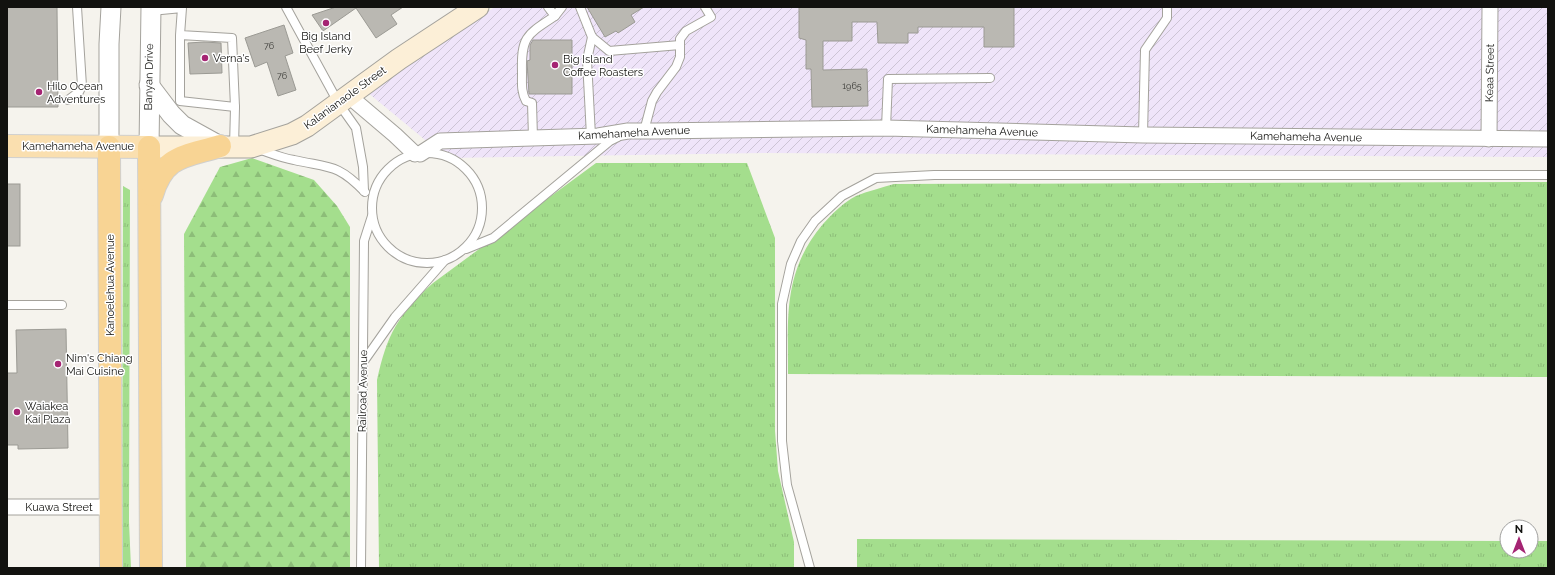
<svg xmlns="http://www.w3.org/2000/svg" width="1555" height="575" font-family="Raleway,sans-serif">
<defs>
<pattern id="industrial-furrows" width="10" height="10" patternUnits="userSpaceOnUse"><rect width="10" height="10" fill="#efe4f9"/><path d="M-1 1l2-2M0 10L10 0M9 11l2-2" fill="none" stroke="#ccc3d4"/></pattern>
<pattern id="grass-tufts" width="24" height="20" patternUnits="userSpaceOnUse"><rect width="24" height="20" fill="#a4de8d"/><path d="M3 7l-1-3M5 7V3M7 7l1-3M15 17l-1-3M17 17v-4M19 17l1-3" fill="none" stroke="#8cbd78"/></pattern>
<pattern id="forest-firs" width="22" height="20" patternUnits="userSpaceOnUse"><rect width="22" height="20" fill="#a4de8d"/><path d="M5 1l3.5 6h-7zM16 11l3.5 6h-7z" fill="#8cbd78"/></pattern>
</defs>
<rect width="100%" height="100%" fill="#f5f3ed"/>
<!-- industrial -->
<path fill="url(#industrial-furrows)" d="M495 7H1548V157L764 153 447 158 367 92Z"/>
<!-- grass -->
<g fill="url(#grass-tufts)">
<path d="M596 163H747L775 238V431L778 471 794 542V568H379L377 380C387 334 398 315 433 283Z"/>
<path d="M1548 182V377L788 374C788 317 783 271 823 224 832 214 844 202 856 196 868 191 881 188 894 184Z"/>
<path d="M123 186 130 190 129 522 131 568H122Z"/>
<path d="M857 539 1507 541V551H1531V541H1548V568H857Z"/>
</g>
<!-- forest -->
<path fill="url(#forest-firs)" d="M252 158 314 180 337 206 350 227V568H186L184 234 220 167Z"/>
<!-- building -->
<g fill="#bab8b2" stroke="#9b9a94">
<path d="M7 7H57L58 107H7Z"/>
<path d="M336 7H403L391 15 397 24 376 38 356 8 323 31 312 15Z"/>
<path d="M587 7H644L631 15 635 22 618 33 616 31 605 37Z"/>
<path d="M799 7H1014V47H984V27H918V33H908V43H878L877 22H852V41H823V70L867 69 868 106 812 107 811 69H806V40L799 38Z"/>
<path d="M284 25 293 53 285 56 296 90 278 96 267 62 255 67 245 38Z"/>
<path d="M533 40H572V94H529L527 61 530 60V45Z"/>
<path d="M204 42 221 43 222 73 190 74 188 43Z"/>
<rect x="7" y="184" width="13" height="62"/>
<path d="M66 329 68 448 18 449V445H7V373H17L16 330Z"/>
</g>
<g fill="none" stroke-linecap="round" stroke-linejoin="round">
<!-- service casing -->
<g stroke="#a4a29c" stroke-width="10">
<g id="service">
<path d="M286 7 339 104 356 128 363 167 364 191"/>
<path d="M580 7 592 37 609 51 680 45"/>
<path d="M151 11 182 8 180 35V101L235 107 232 38 180 35"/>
<path d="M555 16 562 7"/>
<path d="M68 100 79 92 82 86 77 7"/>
<path d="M886 128 888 79 990 78"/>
<path d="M644 131 652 101 657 92 676 67 680 57V39L686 31 711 17 705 7"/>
<path d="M1143 135 1145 50 1167 18V7"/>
<path d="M591 136 587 60 592 37"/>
<path d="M533 138 532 103 526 101C521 92 522 83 522 73 521 37 526 35 555 16L548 7"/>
<path d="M234 147 235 107"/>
<path d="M258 149C270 153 281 158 294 160 329 168 337 163 365 192"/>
<circle cx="427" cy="208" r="55"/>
<path d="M466 249 493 238 610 141 618 137"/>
<path d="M7 305H62"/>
<path d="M364 361 395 317 445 260"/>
<path d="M361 568 364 241 372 216"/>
<path d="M810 568 787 485 782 441V304L791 264 801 241 815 221 842 196 876 178 934 175H1548"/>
</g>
</g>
<!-- minor casing -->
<g stroke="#a4a29c" stroke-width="17">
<g id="minor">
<path d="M349 96 395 135 415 154"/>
<path d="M1489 139 1490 7"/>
<path d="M420 154 440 141 598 136 628 131H656L886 128 1143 135 1548 139"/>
<path d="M7 507H111"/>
</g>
</g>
<!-- tertiary casing -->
<g stroke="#a4a29c" stroke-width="21">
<g id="tertiary">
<path d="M149 85 171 114 182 125 220 146"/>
<path d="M109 147V44L111 7"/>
<path d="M149 147 151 7"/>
</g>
</g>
<!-- secondary casing -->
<g stroke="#a4a29c" stroke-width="23">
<path id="secondary" d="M149 147H251L292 134 307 126 399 59 478 7"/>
</g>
<!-- primary casing -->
<g stroke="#d0d0cf" stroke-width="24">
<path id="primary" d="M7 146 149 147"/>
</g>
<!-- trunk casing -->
<g stroke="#d0d0cf" stroke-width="24">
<g id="trunk">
<path d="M109 147 111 568"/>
<path d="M149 147 151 568"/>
<path d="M152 195C164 155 184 157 220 146"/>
</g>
</g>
<!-- service -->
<use href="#service" stroke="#fff" stroke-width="8"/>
<!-- minor -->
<use href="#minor" stroke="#fff" stroke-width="15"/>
<!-- tertiary -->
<use href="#tertiary" stroke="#fff" stroke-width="19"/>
<!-- secondary -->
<use href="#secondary" stroke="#fcefd7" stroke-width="21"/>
<!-- primary -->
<use href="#primary" stroke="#fadfaf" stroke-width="22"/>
<!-- trunk -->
<use href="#trunk" stroke="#f8d494" stroke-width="22"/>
</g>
<!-- markers -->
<g fill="#a52473" stroke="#fff" stroke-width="1.5">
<circle cx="326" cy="23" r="4"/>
<circle cx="205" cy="58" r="4"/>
<circle cx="555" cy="65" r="4"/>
<circle cx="39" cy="92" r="4"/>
<circle cx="58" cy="364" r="4"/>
<circle cx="17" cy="412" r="4"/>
</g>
<g text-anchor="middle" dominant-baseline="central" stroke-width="3" stroke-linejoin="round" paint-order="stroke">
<!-- number labels -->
<g font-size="9" fill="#3c3c38">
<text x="269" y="46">76</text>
<text x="282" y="76">76</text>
<text x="852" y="86">1965</text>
</g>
<!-- poi labels -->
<g font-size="11" fill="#12120f" stroke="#fff" text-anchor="start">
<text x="326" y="36" text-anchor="middle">Big Island<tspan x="326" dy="13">Beef Jerky</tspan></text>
<text x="213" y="58">Verna's</text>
<text x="563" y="59">Big Island<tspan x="563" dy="13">Coffee Roasters</tspan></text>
<text x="47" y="86">Hilo Ocean<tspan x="47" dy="13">Adventures</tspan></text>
<text x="66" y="358">Nim's Chiang<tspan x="66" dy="13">Mai Cuisine</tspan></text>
<text x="25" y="406">Waiakea<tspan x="25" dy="13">Kai Plaza</tspan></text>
</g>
<!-- street labels -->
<g font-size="11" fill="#12120f" stroke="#fff">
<text transform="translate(1490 73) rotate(-89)">Keaa Street</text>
<text transform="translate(149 77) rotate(-89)">Banyan Drive</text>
<text transform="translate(345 98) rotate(-36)">Kalanianaole Street</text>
<text transform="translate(982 131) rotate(2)">Kamehameha Avenue</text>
<text transform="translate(634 133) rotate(-3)">Kamehameha Avenue</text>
<text transform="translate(1306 137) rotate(1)">Kamehameha Avenue</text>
<text x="78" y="146">Kamehameha Avenue</text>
<text transform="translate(110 285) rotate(-90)">Kanoelehua Avenue</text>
<text transform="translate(363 391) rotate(-89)">Railroad Avenue</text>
<text x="59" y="507">Kuawa Street</text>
</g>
</g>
<!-- border -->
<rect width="1555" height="575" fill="none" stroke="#12120f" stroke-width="16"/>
<!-- north arrow -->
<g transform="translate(1519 539)"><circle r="19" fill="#ffffff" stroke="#a0a09f"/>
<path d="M0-3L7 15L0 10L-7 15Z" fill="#a52473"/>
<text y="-6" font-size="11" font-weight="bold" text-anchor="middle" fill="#12120f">N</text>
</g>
</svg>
